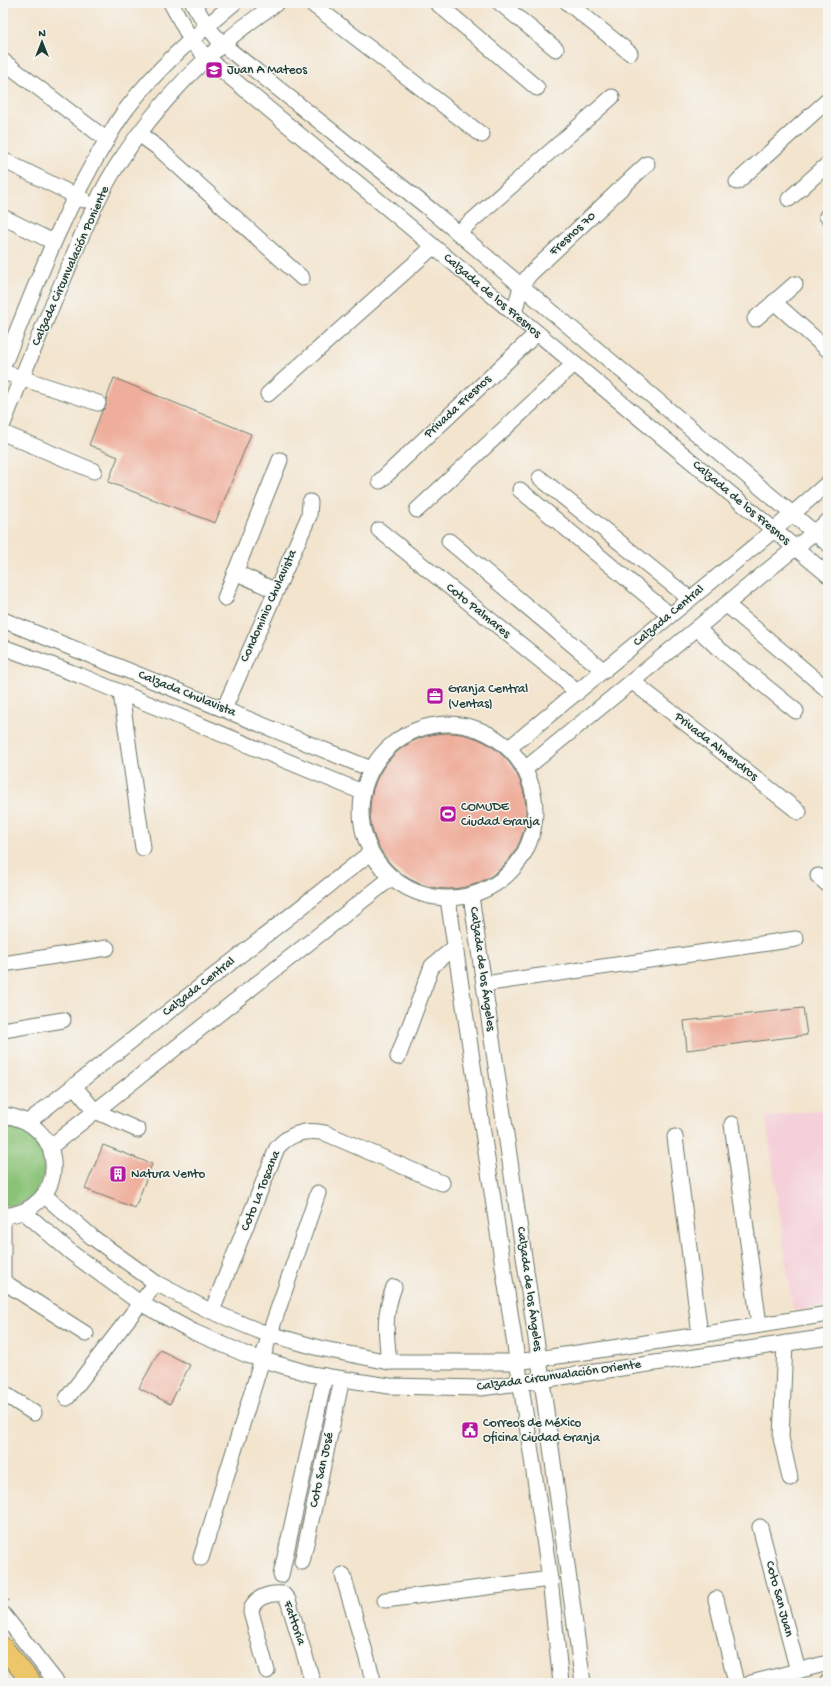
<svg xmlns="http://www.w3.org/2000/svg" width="831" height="1686" font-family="'Gochi Hand',sans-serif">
<rect width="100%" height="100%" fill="#f6f6f2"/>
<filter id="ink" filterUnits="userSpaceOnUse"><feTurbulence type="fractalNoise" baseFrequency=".025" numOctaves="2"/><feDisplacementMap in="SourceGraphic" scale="8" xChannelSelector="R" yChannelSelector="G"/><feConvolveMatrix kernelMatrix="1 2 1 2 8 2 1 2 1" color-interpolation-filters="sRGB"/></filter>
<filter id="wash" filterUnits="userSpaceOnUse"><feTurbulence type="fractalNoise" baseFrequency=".012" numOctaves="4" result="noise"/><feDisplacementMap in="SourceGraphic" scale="16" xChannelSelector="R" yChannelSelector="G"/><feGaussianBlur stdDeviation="0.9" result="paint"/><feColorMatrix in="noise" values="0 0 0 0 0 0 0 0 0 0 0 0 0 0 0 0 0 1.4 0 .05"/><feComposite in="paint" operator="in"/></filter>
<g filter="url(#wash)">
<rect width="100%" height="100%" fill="#f3e4ce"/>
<!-- built -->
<path fill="#f5cfd9" d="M828 1109V1305L793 1310 766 1117Z"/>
<!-- green -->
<path fill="#8ac377" stroke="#548056" d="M3 1126C60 1126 55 1210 3 1205Z"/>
<g id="blocks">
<!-- building -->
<g fill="#efae9b">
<path d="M114 378 251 434 215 523 108 482 118 457 89 445 102 411 106 406V400Z"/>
<circle cx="448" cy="811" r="78"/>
<path d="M803 1008 807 1035 687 1050 684 1021Z"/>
<path d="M103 1145 152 1164 135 1208 85 1189Z"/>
<path d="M160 1350 190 1365 170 1404 139 1388Z"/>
</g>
</g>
</g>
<g filter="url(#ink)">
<use href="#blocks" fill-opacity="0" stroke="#69776a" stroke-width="1"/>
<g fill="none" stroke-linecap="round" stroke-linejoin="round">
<!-- minor casing -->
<g stroke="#69776a" stroke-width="17">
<g id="minor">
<path d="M171 3 191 40 206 57 828 575"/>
<path d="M193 3 207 26 222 44 431 210 828 544"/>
<path d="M311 3 482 135"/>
<path d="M437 3 537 88"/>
<path d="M500 3 556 49"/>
<path d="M568 3 630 53"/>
<path d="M3 61 107 140"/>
<path d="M139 134 157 147 302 278"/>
<path d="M3 160 84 200"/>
<path d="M737 182 828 100"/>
<path d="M789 199 828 164"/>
<path d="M827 216 828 217"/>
<path d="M3 217 53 242"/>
<path d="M458 233 612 97"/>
<path d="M774 302 828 350"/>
<path d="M514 314 521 286 530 274 647 164"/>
<path d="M755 319 795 284"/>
<path d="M3 366C34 290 62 213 105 143 112 131 119 118 128 107 158 67 196 35 234 3"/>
<path d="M3 372 98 403"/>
<path d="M268 394 433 247"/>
<path d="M3 424C22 375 43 327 64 278 81 238 96 197 120 161 162 97 214 45 277 3"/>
<path d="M3 433 94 471"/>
<path d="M540 478 690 599"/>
<path d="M380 481 537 333"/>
<path d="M520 490 670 615"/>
<path d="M417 510 574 364"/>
<path d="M379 530 561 677 577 693"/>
<path d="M449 541 604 671"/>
<path d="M235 572 276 591"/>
<path d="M225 598 280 460"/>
<path d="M727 605 828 690"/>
<path d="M3 620 371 769"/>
<path d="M698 629 718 648 796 711"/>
<path d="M3 647 81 676 362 792"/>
<path d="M633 682 799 812"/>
<path d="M121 693 143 848"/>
<path d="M224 709 309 516 310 502"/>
<circle cx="448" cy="811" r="87"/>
<path d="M509 748 774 530 828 483"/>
<path d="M525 769 828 521"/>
<path d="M818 876 828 885"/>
<path d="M471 896 539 1359 583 1683"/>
<path d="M448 899 550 1579 561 1683"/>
<path d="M3 964 107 948"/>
<path d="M484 984 796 939"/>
<path d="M3 1030 63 1020"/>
<path d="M398 1057 432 966 455 947"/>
<path d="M74 1086 95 1111 138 1130"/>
<path d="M3 1115C70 1123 70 1210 3 1216"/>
<path d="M28 1122 370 853"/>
<path d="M732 1124 759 1325"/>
<path d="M675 1137 700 1335"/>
<path d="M50 1147 391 878"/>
<path d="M44 1195 92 1237 156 1283 206 1309 259 1331 319 1348 389 1362H517L700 1335 828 1314"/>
<path d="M24 1212 73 1254 140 1303 194 1332 247 1355 311 1374 389 1386 481 1388 542 1380 828 1337"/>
<path d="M4 1282 86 1334"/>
<path d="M3 1284V1216"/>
<path d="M212 1311 277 1148C290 1133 306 1129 325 1133L442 1183"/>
<path d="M785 1343 781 1438 790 1478"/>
<path d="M389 1362C386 1331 383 1317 394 1287"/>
<path d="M3 1393 34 1413"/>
<path d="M67 1398 156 1283"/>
<path d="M760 1527 798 1671"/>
<path d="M201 1558 273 1324 318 1193"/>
<path d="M302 1562 342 1379"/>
<path d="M281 1575 325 1376"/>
<path d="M343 1575 374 1683"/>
<path d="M716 1599 736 1683"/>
<path d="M385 1600 550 1579"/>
<path d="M3 1614 57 1683"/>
<path d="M267 1671 251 1612C253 1597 269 1593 283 1594L288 1600 313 1683"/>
<path d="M751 1683 828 1663"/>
<path d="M826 1683H828"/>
</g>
</g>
<!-- major casing -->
<g stroke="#69776a" stroke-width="21">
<path id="major" d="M3 1647 32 1683"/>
</g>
<!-- path -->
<path stroke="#69776a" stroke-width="2.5" stroke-dasharray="1 3" stroke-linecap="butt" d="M3 1594 9 1601"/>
<!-- minor -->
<use href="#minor" stroke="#fff" stroke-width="15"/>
<!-- major -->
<use href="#major" stroke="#ecc669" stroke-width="19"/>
</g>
</g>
<!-- icons -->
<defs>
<g id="school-square" transform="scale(0.9)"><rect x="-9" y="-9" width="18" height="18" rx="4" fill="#b5179e" stroke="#f6f6f2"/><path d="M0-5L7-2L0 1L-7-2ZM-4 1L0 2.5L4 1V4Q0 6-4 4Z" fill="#fff"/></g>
<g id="office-square" transform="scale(0.9)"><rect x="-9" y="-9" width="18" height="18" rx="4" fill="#b5179e" stroke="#f6f6f2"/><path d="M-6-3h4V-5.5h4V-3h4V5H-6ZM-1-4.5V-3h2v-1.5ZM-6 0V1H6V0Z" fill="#fff"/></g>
<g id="stadium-square" transform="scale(0.9)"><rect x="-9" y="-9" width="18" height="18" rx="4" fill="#b5179e" stroke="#f6f6f2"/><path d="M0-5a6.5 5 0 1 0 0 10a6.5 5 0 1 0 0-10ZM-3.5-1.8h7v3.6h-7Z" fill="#fff"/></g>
<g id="building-square" transform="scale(0.9)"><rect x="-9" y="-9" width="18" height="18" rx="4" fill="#b5179e" stroke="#f6f6f2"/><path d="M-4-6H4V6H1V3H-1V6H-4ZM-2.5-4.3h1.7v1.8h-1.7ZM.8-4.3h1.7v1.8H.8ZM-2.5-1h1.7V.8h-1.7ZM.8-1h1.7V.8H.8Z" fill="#fff"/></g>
<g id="civic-square" transform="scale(0.9)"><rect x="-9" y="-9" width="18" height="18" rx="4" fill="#b5179e" stroke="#f6f6f2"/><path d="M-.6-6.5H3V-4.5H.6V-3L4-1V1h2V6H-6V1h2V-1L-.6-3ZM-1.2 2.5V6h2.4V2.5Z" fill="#fff"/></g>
</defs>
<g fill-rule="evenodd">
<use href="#school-square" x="214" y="70"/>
<use href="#office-square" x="435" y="696"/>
<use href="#stadium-square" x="448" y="814"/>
<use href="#building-square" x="118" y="1174"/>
<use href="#civic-square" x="470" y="1430"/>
</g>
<g text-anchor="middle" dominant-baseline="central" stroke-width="3" stroke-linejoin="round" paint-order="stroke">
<!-- poi labels -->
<g font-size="13" fill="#1f3d34" stroke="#f6f6f2" text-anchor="start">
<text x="227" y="70">Juan A Mateos</text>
<text x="448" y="689">Granja Central<tspan x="448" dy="15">(Ventas)</tspan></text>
<text x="461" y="807">COMUDE<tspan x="461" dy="15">Ciudad Granja</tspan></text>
<text x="131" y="1174">Natura Vento</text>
<text x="483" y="1423">Correos de México<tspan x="483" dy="15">Oficina Ciudad Granja</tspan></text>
</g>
<!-- street labels -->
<g font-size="13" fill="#1f3d34" stroke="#f6f6f2">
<text transform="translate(573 234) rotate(-43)">Fresnos 70</text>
<text transform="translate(71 266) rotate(-66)">Calzada Circunvalación Poniente</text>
<text transform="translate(492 296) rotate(40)">Calzada de los Fresnos</text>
<text transform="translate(458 407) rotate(-43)">Privada Fresnos</text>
<text transform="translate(741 503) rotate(40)">Calzada de los Fresnos</text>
<text transform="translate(269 606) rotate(-66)">Condominio Chulavista</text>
<text transform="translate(478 611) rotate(39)">Coto Palmares</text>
<text transform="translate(669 616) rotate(-40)">Calzada Central</text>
<text transform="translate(187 694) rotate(22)">Calzada Chulavista</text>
<text transform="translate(716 747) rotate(38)">Privada Almendros</text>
<text transform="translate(482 969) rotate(82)">Calzada de los Ángeles</text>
<text transform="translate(199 987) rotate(-38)">Calzada Central</text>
<text transform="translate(261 1191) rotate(-68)">Coto La Toscana</text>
<text transform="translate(529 1289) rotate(82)">Calzada de los Ángeles</text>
<text transform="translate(559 1376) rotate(-8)">Calzada Circunvalación Oriente</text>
<text transform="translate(322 1470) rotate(-78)">Coto San José</text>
<text transform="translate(779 1599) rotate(75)">Coto San Juan</text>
<text transform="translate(294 1623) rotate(71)">Fattoria</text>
</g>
</g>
<!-- margin -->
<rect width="831" height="1686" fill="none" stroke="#f6f6f2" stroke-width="16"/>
<!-- north arrow -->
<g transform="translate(42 42)" stroke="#f6f6f2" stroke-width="3" paint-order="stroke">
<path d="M0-3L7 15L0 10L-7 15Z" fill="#1f3d34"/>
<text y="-6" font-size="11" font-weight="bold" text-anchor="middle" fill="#1f3d34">N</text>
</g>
</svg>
